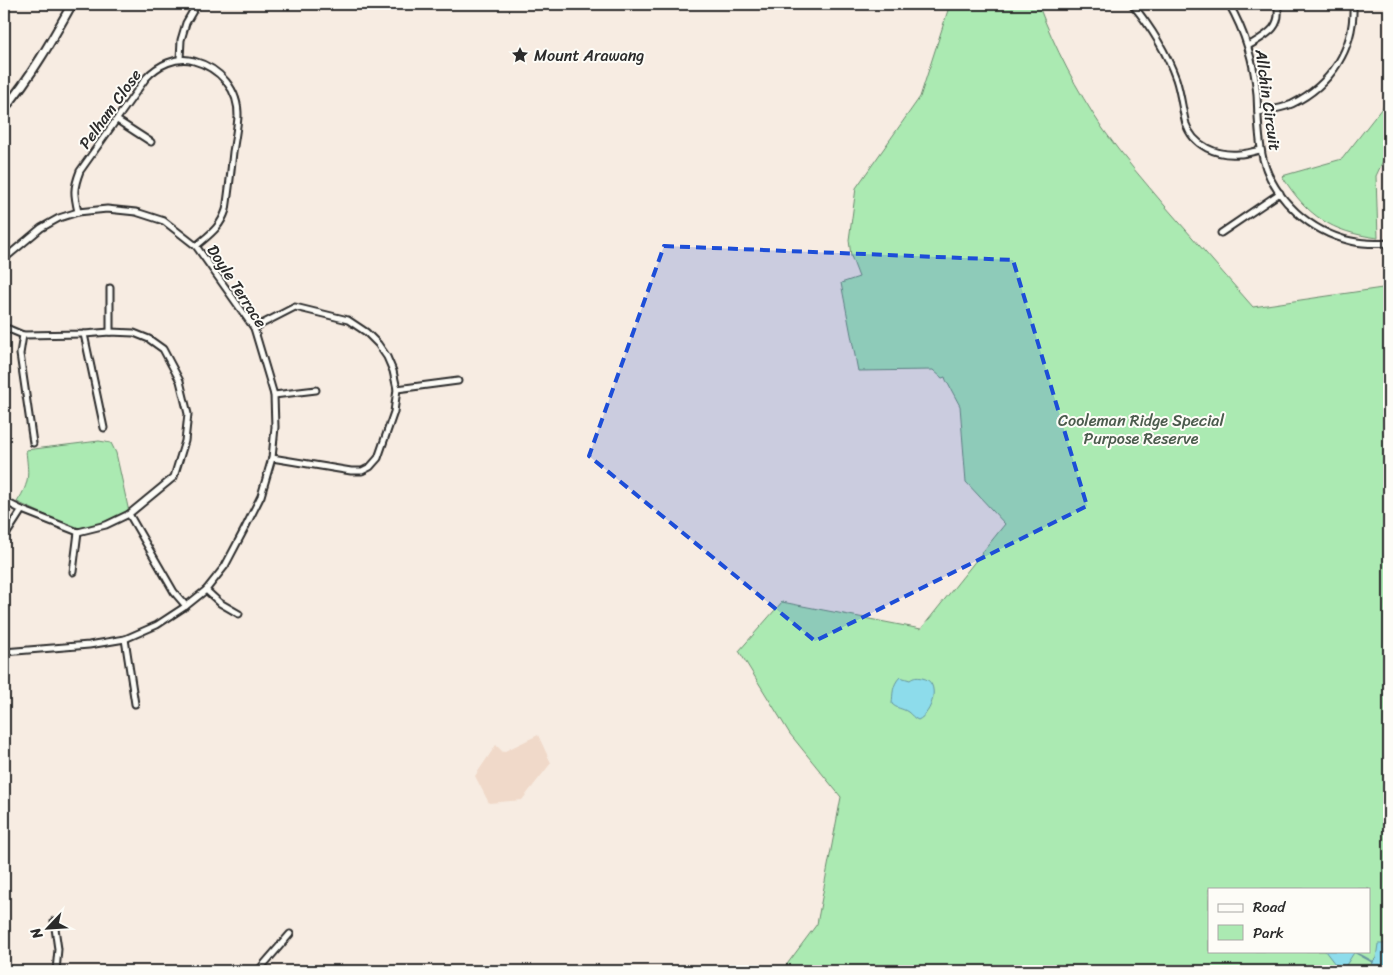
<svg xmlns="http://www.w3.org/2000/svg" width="1393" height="975" font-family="Sriracha,sans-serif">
<rect width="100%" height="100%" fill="#f7ece2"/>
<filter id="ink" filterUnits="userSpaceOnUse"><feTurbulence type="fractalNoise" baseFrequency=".02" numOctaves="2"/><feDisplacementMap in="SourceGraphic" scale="10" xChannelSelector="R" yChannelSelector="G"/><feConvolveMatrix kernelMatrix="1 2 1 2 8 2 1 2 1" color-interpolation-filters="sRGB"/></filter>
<g filter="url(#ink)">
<!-- built -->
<path fill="#f0d9c9" d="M538 735 551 763 522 800 489 803 475 776 496 745 503 752Z"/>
<!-- green -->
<g fill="#abeab2" stroke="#6b8a6e" fill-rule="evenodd">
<path d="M950 4H1038C1055 48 1076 89 1103 129 1122 156 1144 181 1165 206 1194 239 1223 273 1253 307L1389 287V971H782L817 924 841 797 790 734 739 651 782 602 921 629 1005 524 966 482 960 406 946 380 945 377 942 378 933 370 858 371 841 283 859 277 851 256 849 240 856 188 920 97ZM1209 889H1369V951H1209Z"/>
<path d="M1389 99V148L1376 176 1378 238C1331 232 1307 216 1282 176L1342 159Z"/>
<path d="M99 441 111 443 116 453 129 512 106 524 78 530 17 502C31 481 28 474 26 450Z"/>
</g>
<!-- water -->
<g fill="#8ddceb" stroke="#66959e">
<path d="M900 677 910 680C914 677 917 677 922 678 942 681 932 714 918 720 913 718 912 715 908 712 902 708 897 709 892 704 893 694 892 685 900 677Z"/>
<path d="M1378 944H1389V971H1375L1372 962 1376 958Z"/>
<path d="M1325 951H1355L1343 970 1338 968Z"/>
</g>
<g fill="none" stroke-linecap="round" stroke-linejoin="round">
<!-- stream -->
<path stroke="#66959e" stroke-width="2" d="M1353 951 1373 962"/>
<!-- street casing -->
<g stroke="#2b2b2b" stroke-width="9">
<g id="street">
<path d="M1132 4C1151 27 1166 51 1176 79 1181 94 1182 109 1186 124 1193 146 1217 156 1239 154 1246 154 1254 151 1261 150"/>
<path d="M1229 4C1245 32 1254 62 1257 94 1258 116 1258 138 1263 159 1274 200 1311 232 1351 241 1364 244 1376 244 1389 243"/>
<path d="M1248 46C1266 35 1283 28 1277 4"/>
<path d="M180 59 181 40 186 23 197 4"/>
<path d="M1258 112C1269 110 1281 109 1292 104 1331 85 1355 48 1353 4"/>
<path d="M117 120 151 142"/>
<path d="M78 212C74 194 73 189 80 171L146 78C158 65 176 56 194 61 220 68 239 90 238 117 237 129 235 140 233 152 231 171 229 190 226 210 220 228 210 234 196 246"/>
<path d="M1221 233 1280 193"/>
<path d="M4 259 41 228 59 218 78 212 107 209 136 212 164 221 196 246 254 328 274 395 275 427 272 458 261 496 244 530 225 566 206 590 186 606 157 625 125 639 89 645 4 652"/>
<path d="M110 288V332"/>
<path d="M4 327 23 335 84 334 110 332 134 333 149 339 163 349 180 381 188 414 185 441 174 477 129 514 106 525 78 532 22 510 4 501"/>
<path d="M254 328 295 307 348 320 366 332 378 344 387 357 393 371 397 389 394 412 378 458 370 467 362 471H351L272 458"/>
<path d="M84 334 104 428"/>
<path d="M23 335 20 354 33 443"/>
<path d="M397 389 458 381"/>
<path d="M274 395 316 390"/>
<path d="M129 514 174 592 186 606"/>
<path d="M4 538 22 510"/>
<path d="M73 572 78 532"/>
<path d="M206 590 220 603 239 614"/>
<path d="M125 639 135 704"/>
<path d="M54 921 58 949 56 971"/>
<path d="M258 971 290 934"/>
</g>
</g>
<!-- secondary casing -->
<g stroke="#2b2b2b" stroke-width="11">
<path id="secondary" d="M4 109C31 77 52 40 72 4"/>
</g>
<!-- street -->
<use href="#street" stroke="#fdfcf7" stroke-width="5"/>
<!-- secondary -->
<use href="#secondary" stroke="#fdfcf7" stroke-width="7"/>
</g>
</g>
<!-- marked area -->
<path fill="#1d4ed8" fill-opacity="0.2" stroke="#1d4ed8" stroke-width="4" stroke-dasharray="10 6" stroke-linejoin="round" d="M664 246 1013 260 1087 506 815 641 589 456Z"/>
<!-- icons -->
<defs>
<g id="sight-bare" transform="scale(1.35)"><path d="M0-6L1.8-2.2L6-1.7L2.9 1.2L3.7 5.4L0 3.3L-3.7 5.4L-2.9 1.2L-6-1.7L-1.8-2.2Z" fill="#2b2b2b" stroke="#fdfcf7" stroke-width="2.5" paint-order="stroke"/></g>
</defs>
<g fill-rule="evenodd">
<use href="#sight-bare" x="520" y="55"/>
</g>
<g text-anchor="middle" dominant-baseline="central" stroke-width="4" stroke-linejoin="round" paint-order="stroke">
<!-- poi labels -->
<g font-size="16" fill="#2b2b2b" stroke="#fdfcf7" text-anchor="start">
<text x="534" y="55">Mount Arawang</text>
</g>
<!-- street labels -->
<g font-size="16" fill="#2b2b2b" stroke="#fdfcf7">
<text transform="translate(1268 100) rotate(82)">Allchin Circuit</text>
<text transform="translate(110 109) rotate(-54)">Pelham Close</text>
<text transform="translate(237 286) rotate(57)">Doyle Terrace</text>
</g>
<!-- park labels -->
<g font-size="16" fill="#4b5b4d" stroke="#fdfcf7">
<text x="1141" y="420">Cooleman Ridge Special<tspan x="1141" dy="18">Purpose Reserve</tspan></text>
</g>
</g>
<!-- margin -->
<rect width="1393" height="975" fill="none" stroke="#fdfcf7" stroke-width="20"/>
<rect x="10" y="10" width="1373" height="955" fill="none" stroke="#2b2b2b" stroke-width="2" filter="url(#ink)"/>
<!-- legend -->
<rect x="1208" y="888" width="162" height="65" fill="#fdfcf7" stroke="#a9a8a5"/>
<rect x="1218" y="904" width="25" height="8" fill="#fdfcf7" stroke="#a9a8a5"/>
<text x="1253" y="912" font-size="15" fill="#2b2b2b">Road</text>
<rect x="1218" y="925" width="25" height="15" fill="#abeab2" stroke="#a9a8a5"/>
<text x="1253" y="938" font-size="15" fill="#2b2b2b">Park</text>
<!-- north arrow -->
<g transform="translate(48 928) rotate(245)" stroke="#fdfcf7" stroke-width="4" paint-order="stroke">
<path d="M0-4L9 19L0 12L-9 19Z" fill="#2b2b2b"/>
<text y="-8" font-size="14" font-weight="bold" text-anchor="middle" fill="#2b2b2b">N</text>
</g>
</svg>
